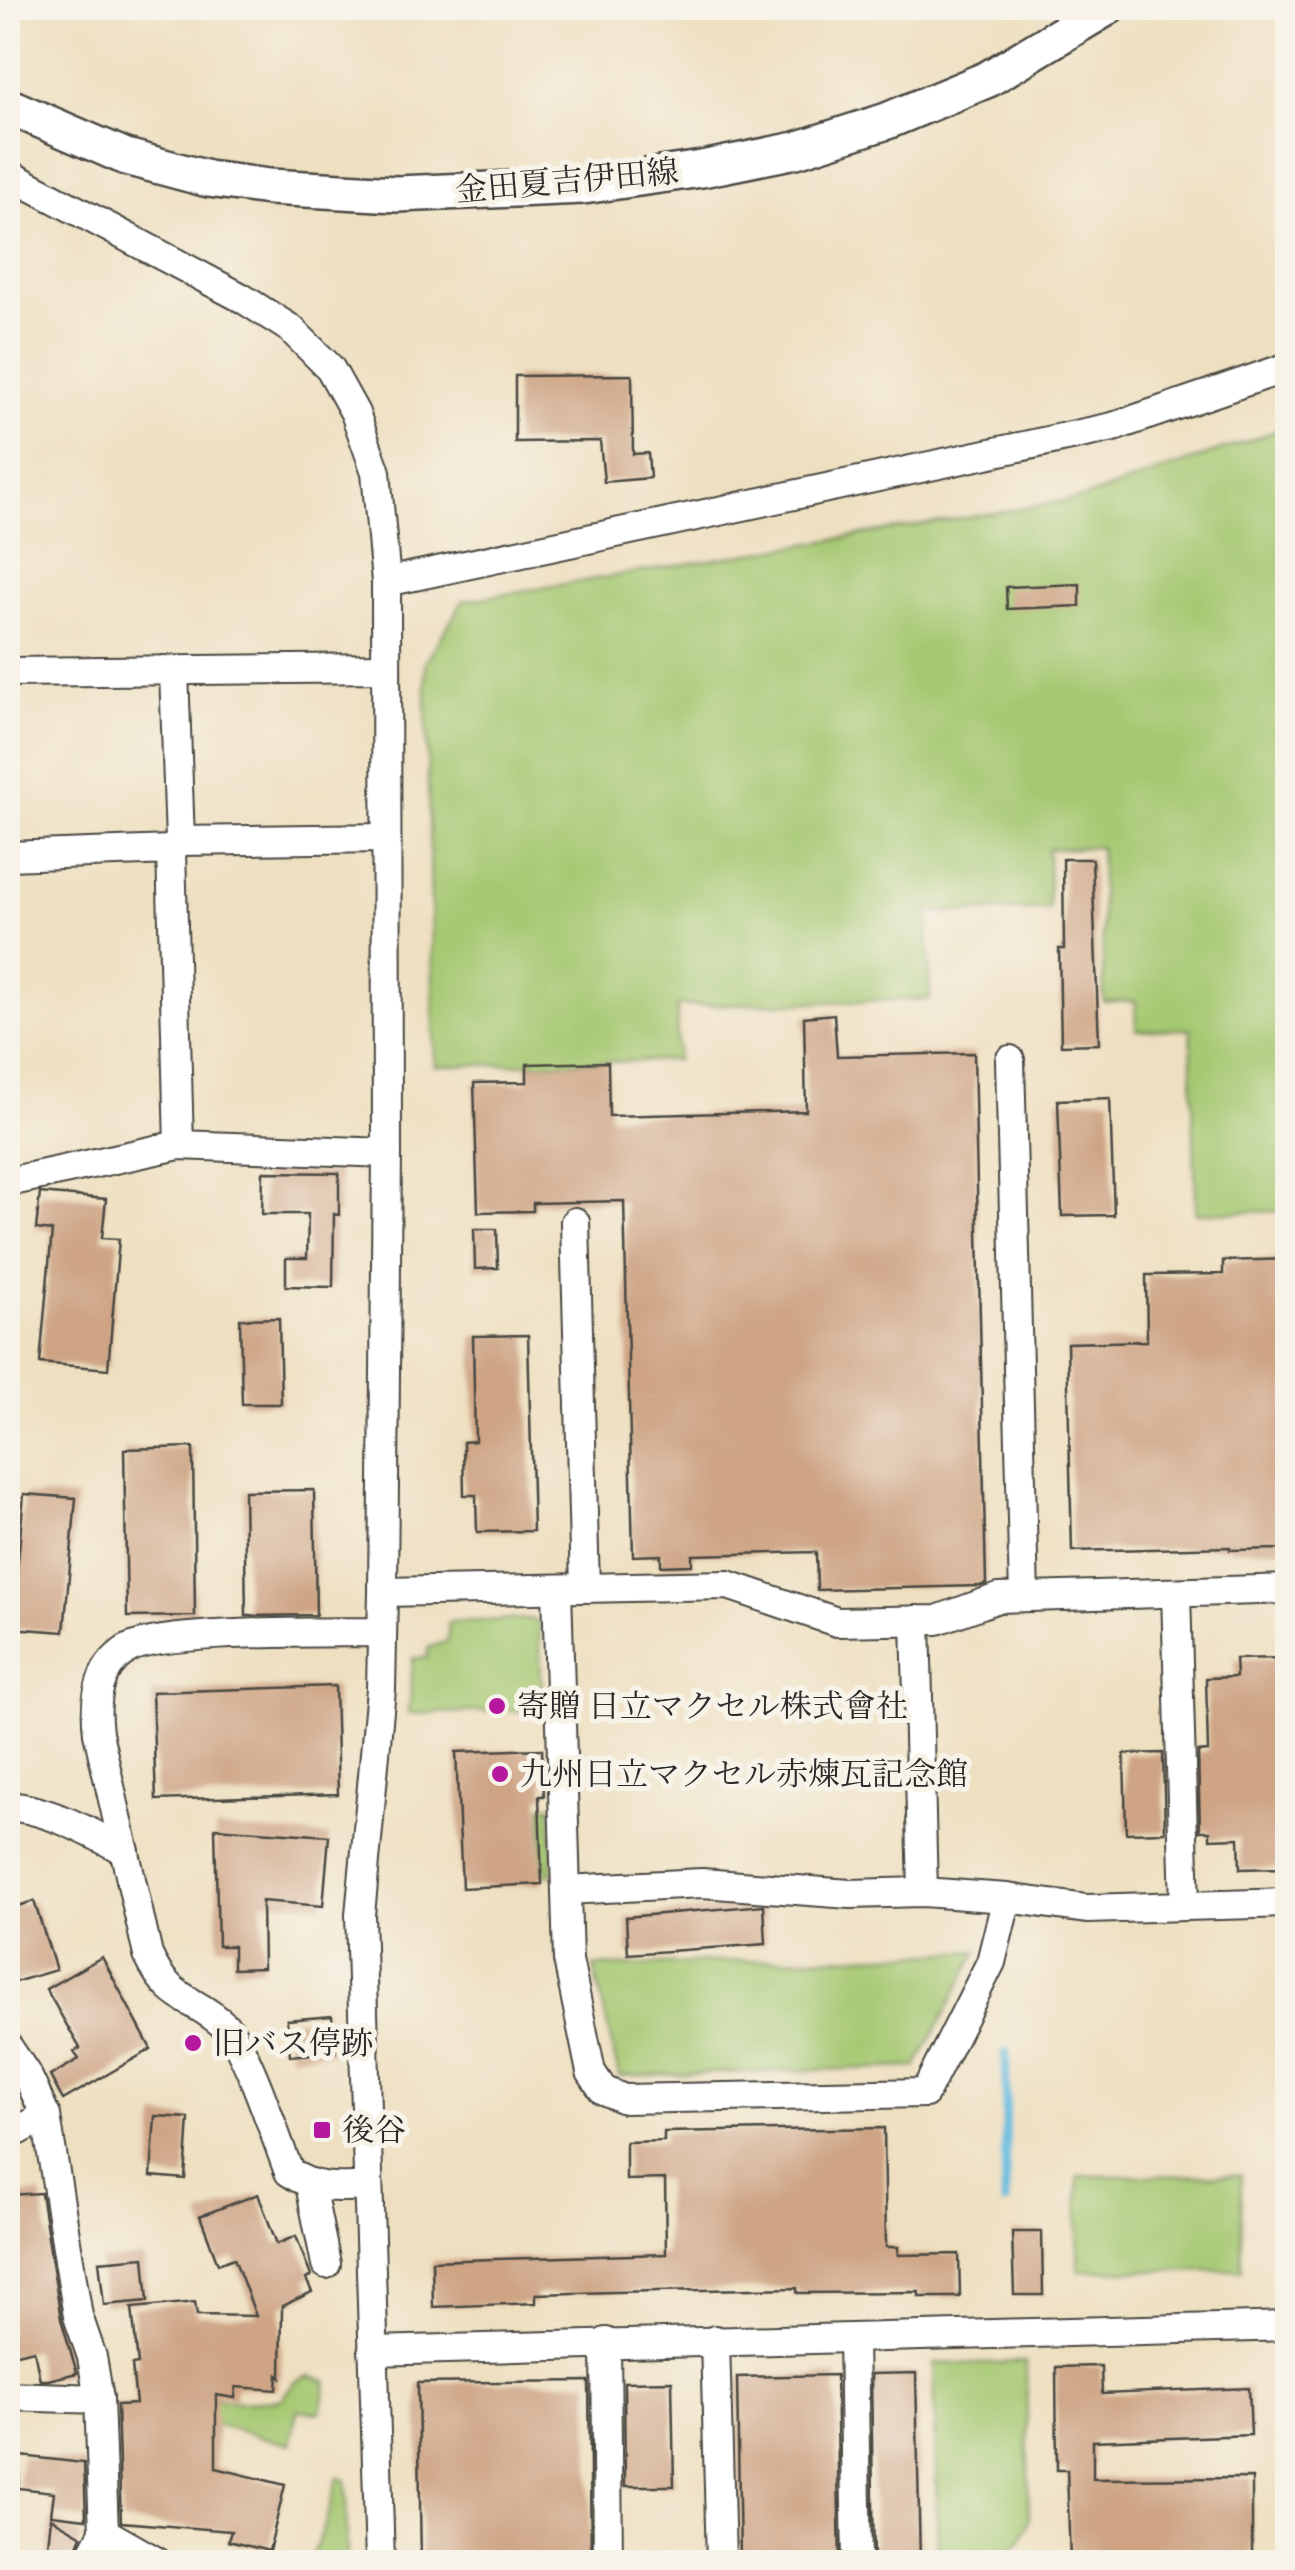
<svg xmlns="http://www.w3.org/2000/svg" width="1295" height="2570" font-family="'IM FELL French Canon','Noto Serif JP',serif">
<rect width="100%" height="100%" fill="#f7f3e8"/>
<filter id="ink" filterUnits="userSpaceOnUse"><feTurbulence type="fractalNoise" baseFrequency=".01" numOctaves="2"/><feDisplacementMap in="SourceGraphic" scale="20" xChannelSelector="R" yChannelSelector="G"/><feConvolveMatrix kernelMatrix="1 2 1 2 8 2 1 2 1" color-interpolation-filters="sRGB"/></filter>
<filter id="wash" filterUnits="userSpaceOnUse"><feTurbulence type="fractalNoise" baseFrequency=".0048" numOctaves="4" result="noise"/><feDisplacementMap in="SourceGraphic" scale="40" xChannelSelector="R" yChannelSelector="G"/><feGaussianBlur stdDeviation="2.25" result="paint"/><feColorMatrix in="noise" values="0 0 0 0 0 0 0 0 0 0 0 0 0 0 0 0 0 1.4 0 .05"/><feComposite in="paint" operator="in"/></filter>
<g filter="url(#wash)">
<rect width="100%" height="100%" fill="#eedfc0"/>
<!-- green -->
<g fill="#a5c871" stroke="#687a4e" stroke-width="2.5">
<path d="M1287 427V1211L1196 1213 1191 1029 1136 1030 1135 1001 1104 1002 1100 847 1048 849 1049 909 928 913 930 999 677 1006V1060L435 1066 425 663 463 601 1084 498Z"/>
<path d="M532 1619 539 1625 542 1693 527 1694V1710L409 1714 413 1658H427L428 1648 448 1641V1622Z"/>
<path d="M551 1806 553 1874 544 1875 542 1807Z"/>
<path d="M978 1951 916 2067 619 2076 594 1967Z"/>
<path d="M1241 2175 1242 2270 1078 2271V2176Z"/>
<path d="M1026 2362 1029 2520 1022 2538 1001 2562H938L934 2364Z"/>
<path d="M309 2376 327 2381 321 2412 297 2410 290 2445 200 2420 202 2397 241 2402 280 2400 295 2382Z"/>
<path d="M338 2477 346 2480 347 2562H309L325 2525Z"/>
</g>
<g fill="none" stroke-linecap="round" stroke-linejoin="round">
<!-- stream -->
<path stroke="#61b9de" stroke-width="9" d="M1005 2202 1006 2052"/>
</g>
<g id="blocks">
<!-- building -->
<g fill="#cea485">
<path d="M632 375 633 454 648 453 650 478 604 482 600 441 515 442V376Z"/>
<path d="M1080 584V606L1007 609 1006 587Z"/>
<path d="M1063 859H1092L1099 1044 1061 1045 1059 949H1064Z"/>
<path d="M834 1014 837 1056 974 1053 986 1584 980 1586 817 1590 816 1552 692 1555V1565L661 1566V1555L633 1556 624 1201 533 1203V1211L478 1212 474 1083 527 1082V1064L608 1062 609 1116 806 1111 804 1017Z"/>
<path d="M1110 1098 1114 1215 1062 1216 1058 1100Z"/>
<path d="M263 1172 339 1173V1215L334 1214 333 1287 286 1286V1258H307L308 1214H262Z"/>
<path d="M40 1193 106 1199 102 1238 119 1239 108 1369 40 1363 52 1231 36 1229Z"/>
<path d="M474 1229H497L498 1268 475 1269Z"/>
<path d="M1288 1259V1549L1230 1550V1547L1072 1551 1067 1343 1147 1341 1146 1275 1223 1274V1261Z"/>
<path d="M279 1318 281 1404H242L240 1319Z"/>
<path d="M528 1335 533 1531 477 1532 476 1495H464L463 1442 475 1441 473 1336Z"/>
<path d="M193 1447 195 1616 127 1617 124 1449Z"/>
<path d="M314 1490 316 1615 246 1616 244 1491Z"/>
<path d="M24 1494 76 1498 64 1632 12 1628Z"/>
<path d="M1288 1658V1868L1240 1869 1239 1838 1210 1839V1831H1200L1198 1752 1208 1751 1206 1678 1236 1677 1235 1659Z"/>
<path d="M335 1686 338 1794 156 1800 152 1692Z"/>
<path d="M542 1749 544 1796H539L542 1884 462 1888 456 1752Z"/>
<path d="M1163 1753 1165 1832 1126 1833 1124 1754Z"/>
<path d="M215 1828 329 1836 323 1906 262 1901 263 1968 233 1969V1946H218Z"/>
<path d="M34 1901 56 1970 12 1983 8 1968V1909Z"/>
<path d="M764 1905 766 1944 628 1954 626 1917Z"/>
<path d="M102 1957 151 2049 63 2100 50 2076 79 2059 74 2052 80 2048 46 1989Z"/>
<path d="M332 2016 335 2052 290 2056 287 2020Z"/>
<path d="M155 2116 189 2118 185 2179 151 2176Z"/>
<path d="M884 2128 886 2247H898V2255L959 2254 960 2297H919V2292L797 2293V2288L656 2291 536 2294V2303L433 2307 432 2261 666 2254 665 2179 626 2180V2142L664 2141V2132Z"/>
<path d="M41 2193 61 2319 77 2373 48 2380H40L34 2350 8 2356V2195Z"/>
<path d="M258 2194 277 2244 296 2236 311 2276 306 2279 312 2292 282 2306 281 2378 278 2375 277 2390 236 2387 235 2398 216 2395V2468L285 2485 269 2551 228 2541 231 2531 121 2522 117 2405 136 2404 132 2365 138 2364 132 2308 195 2302 197 2315 256 2316 234 2258 218 2264 200 2216Z"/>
<path d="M1012 2232H1042L1043 2295H1014Z"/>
<path d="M144 2257 148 2301 104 2305 99 2261Z"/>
<path d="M1101 2366 1102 2394 1249 2388 1251 2435 1093 2441V2479L1252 2478V2562H1070L1067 2470H1057L1056 2367Z"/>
<path d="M916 2373 920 2562H874L871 2374Z"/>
<path d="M836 2375 840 2562H740L737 2377Z"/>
<path d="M589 2381 591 2562H421L418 2383Z"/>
<path d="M672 2381 674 2486H625L624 2382Z"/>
<path d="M21 2456 84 2463 86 2519 51 2515 54 2492 18 2488Z"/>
<path d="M51 2518 82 2536 71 2562H46Z"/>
</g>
</g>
</g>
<g filter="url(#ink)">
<use href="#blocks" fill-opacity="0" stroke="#484641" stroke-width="2.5"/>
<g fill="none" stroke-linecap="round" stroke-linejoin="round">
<!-- minor casing -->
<g stroke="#484641" stroke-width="32">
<g id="minor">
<path d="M8 174 242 298 291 329 330 368 355 413 376 472 386 582 387 1153 383 1592 381 1689 360 1915 380 2562"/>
<path d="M386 582 1113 427 1288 367"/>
<path d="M8 672 386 668"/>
<path d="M180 841 386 838"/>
<path d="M171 850 180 841 174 671"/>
<path d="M8 856 171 850 179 1145"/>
<path d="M1010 1060 1024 1597"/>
<path d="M8 1182 179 1145 387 1153"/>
<path d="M575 1222 585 1588"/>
<path d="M557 1589 568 1960 591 2072 603 2090 624 2099 925 2093 991 1962 1007 1898"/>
<path d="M383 1592 728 1585 837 1622 937 1620 998 1598 1288 1589"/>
<path d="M1176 1593 1185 1906 1288 1903"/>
<path d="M916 1620 923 1892"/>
<path d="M8 1806C47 1809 91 1832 125 1851"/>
<path d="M566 1890 702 1883 850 1894 923 1892 1007 1898 1087 1909 1185 1906"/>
<path d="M8 2047 28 2077 46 2116 78 2316 92 2357 99 2399 104 2532 88 2562"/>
<path d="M8 2136 46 2116"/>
<path d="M310 2185 326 2264"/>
<path d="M367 2186C338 2188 314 2190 289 2172 277 2141 247 2049 227 2028 195 1996 171 2005 148 1955L98 1733C94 1701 97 1669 126 1650 158 1629 334 1633 382 1632"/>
<path d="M853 2339 857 2562"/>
<path d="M715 2340 721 2562"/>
<path d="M606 2342 608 2562"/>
<path d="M373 2351 1288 2326"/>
<path d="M8 2396 99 2399"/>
<path d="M104 2532 157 2562"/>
</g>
</g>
<!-- major casing -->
<g stroke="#484641" stroke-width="40">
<path id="major" d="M8 106 126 157 208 179 269 187 397 194 583 186 702 169 796 150 887 121 988 79 1106 8"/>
</g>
<!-- minor -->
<use href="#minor" stroke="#fff" stroke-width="28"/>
<!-- major -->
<use href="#major" stroke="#fff" stroke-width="35"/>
</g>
</g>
<!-- markers -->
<g fill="#b5179e" stroke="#f7f3e8" stroke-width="4">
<circle cx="497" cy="1706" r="10"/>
<circle cx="500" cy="1774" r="10"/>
<circle cx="193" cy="2043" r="10"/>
<rect x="312" y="2120" width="20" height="20" rx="5"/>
</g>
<g text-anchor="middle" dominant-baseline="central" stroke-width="10" stroke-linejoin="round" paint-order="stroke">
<!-- street labels -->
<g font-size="32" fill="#2b2b2b" stroke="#f7f3e8">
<text transform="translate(567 181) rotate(-5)">金田夏吉伊田線</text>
</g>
<!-- poi labels -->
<g font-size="32" fill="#2b2b2b" stroke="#f7f3e8" text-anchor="start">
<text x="517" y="1706">寄贈 日立マクセル株式會社</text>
<text x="520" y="1774">九州日立マクセル赤煉瓦記念館</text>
<text x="213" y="2043">旧バス停跡</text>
<text x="342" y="2130">後谷</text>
</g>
</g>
<!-- margin -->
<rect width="1295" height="2570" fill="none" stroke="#f7f3e8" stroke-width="40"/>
</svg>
